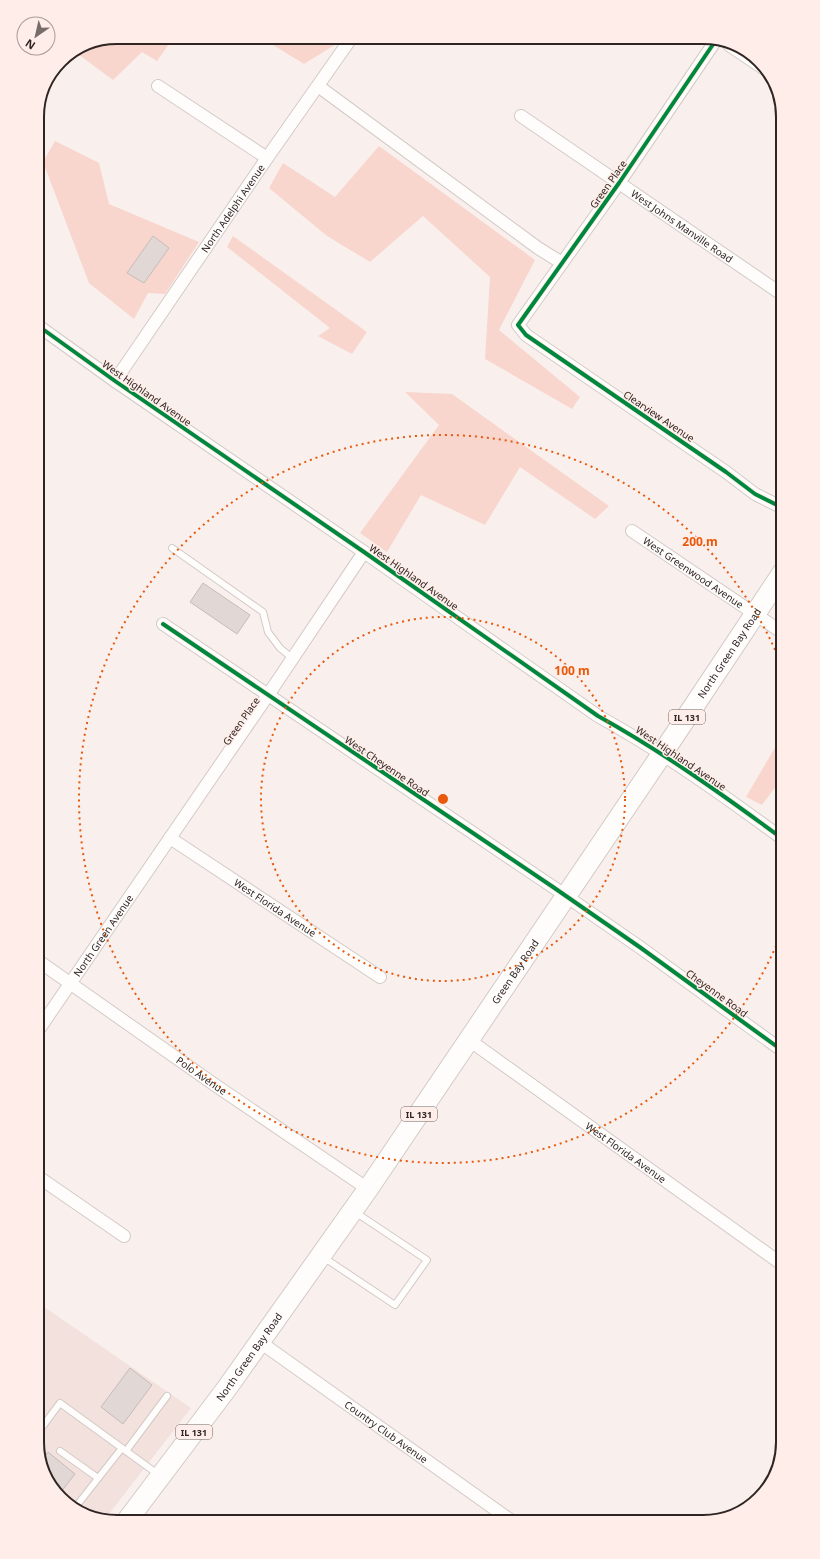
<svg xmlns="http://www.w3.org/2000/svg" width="820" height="1559" font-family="'Noto Sans',sans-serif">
<rect width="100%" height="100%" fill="#f9f0ed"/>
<!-- built -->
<path fill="#f2e1dd" d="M37 1302 191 1408 105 1519 72 1508 43 1473 37 1442Z"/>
<!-- green -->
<g fill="#f8d6cd">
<path d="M117 37H174L157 61 142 52 113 80 74 51 87 43Z"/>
<path d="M260 37H342L338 43 304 64Z"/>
<path d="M55 141 99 163 109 204 199 242 165 294 148 293 134 319 89 283 43 162Z"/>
<path d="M379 146 535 260 499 330 580 397 572 409 485 359 490 277 423 216 370 262 327 236 269 188 283 163 335 197Z"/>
<path d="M233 236 367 332 352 354 318 336 330 328 227 247Z"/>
<path d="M405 392 452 394 609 506 595 519 520 467 485 525 421 495 387 552 360 533 439 425Z"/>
<path d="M783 734V777L762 805 746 797Z"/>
</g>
<!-- building -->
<g fill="#e1d7d5" stroke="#c5bcba">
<path d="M153 236 169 248 144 283 127 273Z"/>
<path d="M203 583 250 615 237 634 190 602Z"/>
<path d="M130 1368 152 1385 123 1424 101 1407Z"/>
<path d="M38 1449 46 1455 48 1452 75 1474 60 1493 43 1473Z"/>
</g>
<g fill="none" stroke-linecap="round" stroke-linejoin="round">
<!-- lane casing -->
<g stroke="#d3cac6" stroke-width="8">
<g id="lane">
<path d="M172 548 263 612 268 632 280 648 292 658"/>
<path d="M323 1257 395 1305 427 1260 355 1212"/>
<path d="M37 1434 60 1403 159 1475"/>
<path d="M60 1451 98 1478"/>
<path d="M126 1451 167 1396"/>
<path d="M74 1509 122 1448"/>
</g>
</g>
<!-- street casing -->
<g stroke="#d3cac6" stroke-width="14">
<g id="street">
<path d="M716 40 619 183 518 325 526 335 726 472 755 494 783 508"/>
<path d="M729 45 763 68"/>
<path d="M158 86 267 158"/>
<path d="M318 86 538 248 562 263"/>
<path id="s1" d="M521 116 783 295"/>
<path d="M37 325 115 381 364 552 598 716C663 752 723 795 783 839"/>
<path id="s2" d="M115 381 267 158 352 37"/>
<path id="s3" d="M632 531 783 633"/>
<path d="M163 624 553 887 641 948 783 1051"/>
<path id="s4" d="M170 838 380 977"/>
<path id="s5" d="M37 960 215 1085 368 1189"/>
<path id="s6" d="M37 1032 268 695 364 552"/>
<path id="s7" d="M469 1040 783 1265"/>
<path d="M37 1176 124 1236"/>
<path id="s8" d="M260 1342 513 1522"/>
</g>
</g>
<!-- primary casing -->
<g stroke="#d3cac6" stroke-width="22">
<g id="primary">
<path id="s9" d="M126 1522 227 1388 368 1189 662 754 783 572"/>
</g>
</g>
<!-- lane -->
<use href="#lane" stroke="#fefdfc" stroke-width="6"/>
<!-- street -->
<use href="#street" stroke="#fefdfc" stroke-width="12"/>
<!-- primary -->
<use href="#primary" stroke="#fefdfc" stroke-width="20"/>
<!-- cycleway casing -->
<g stroke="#feede8" stroke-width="6">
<g id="cycleway">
<path d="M716 40 619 183 518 325 526 335 726 472 755 494 783 508"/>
<path d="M37 325 115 381 364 552 598 716C663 752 723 795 783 839"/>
<path d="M163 624 553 887 641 948 783 1051"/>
</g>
</g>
<!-- cycleway -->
<use href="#cycleway" stroke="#00873e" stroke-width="4"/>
</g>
<!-- distance rings -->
<g fill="none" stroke="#e8590c" stroke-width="2" stroke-dasharray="2 4">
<circle cx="443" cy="799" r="182"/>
<path d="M783 929A364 364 0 1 1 783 669"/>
</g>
<g text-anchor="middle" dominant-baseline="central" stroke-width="3" stroke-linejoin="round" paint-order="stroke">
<!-- shield labels -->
<g fill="#feede8" stroke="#6d615d" stroke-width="1">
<rect x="669" y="710" width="36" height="14" rx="3"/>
<rect x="401" y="1107" width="36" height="14" rx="3"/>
<rect x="176" y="1425" width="36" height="14" rx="3"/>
</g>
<g font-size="9" font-weight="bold" fill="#2f2522">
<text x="687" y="717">IL 131</text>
<text x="419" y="1114">IL 131</text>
<text x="194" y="1432">IL 131</text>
</g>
<!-- street labels -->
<g font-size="10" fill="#2f2522" stroke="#feede8">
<text transform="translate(608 184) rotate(-55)">Green Place</text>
<text stroke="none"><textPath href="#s2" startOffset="209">North Adelphi Avenue</textPath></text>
<text stroke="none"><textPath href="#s1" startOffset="195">West Johns Manville Road</textPath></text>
<text transform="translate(147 393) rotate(35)">West Highland Avenue</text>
<text transform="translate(659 416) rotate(34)">Clearview Avenue</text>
<text stroke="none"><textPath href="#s3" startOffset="74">West Greenwood Avenue</textPath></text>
<text transform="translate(414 577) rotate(35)">West Highland Avenue</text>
<text stroke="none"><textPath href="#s9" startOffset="1058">North Green Bay Road</textPath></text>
<text transform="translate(241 721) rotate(-55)">Green Place</text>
<text transform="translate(681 758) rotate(34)">West Highland Avenue</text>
<text transform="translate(387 766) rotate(34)">West Cheyenne Road</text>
<text stroke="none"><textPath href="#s4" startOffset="126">West Florida Avenue</textPath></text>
<text stroke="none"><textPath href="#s6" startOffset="117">North Green Avenue</textPath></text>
<text stroke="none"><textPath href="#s9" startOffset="674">Green Bay Road</textPath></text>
<text transform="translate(717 993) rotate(36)">Cheyenne Road</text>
<text stroke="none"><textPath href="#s5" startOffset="201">Polo Avenue</textPath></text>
<text stroke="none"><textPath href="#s7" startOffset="193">West Florida Avenue</textPath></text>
<text stroke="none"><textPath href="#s9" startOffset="206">North Green Bay Road</textPath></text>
<text stroke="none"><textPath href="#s8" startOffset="155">Country Club Avenue</textPath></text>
</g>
</g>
<!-- crop -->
<path d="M0 0H820V1559H0ZM117 44H703A73 73 0 0 1 776 117V1442A73 73 0 0 1 703 1515H117A73 73 0 0 1 44 1442V117A73 73 0 0 1 117 44Z" fill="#feede8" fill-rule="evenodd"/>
<path fill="none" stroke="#2f2522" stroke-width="2" d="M117 44H703A73 73 0 0 1 776 117V1442A73 73 0 0 1 703 1515H117A73 73 0 0 1 44 1442V117A73 73 0 0 1 117 44Z"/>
<circle cx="443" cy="799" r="6" fill="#e8590c" stroke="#feede8" stroke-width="2"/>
<g font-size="12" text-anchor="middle" font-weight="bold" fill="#e8590c" stroke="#feede8" stroke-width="3" stroke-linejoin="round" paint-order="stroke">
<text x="700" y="546">200 m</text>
<text x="572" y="675">100 m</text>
</g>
<!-- north arrow -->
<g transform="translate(36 36) rotate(214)"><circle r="19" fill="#feede8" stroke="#ab9d99"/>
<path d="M0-3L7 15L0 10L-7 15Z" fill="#766c69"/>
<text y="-6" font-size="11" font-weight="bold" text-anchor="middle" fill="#2f2522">N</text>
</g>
</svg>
